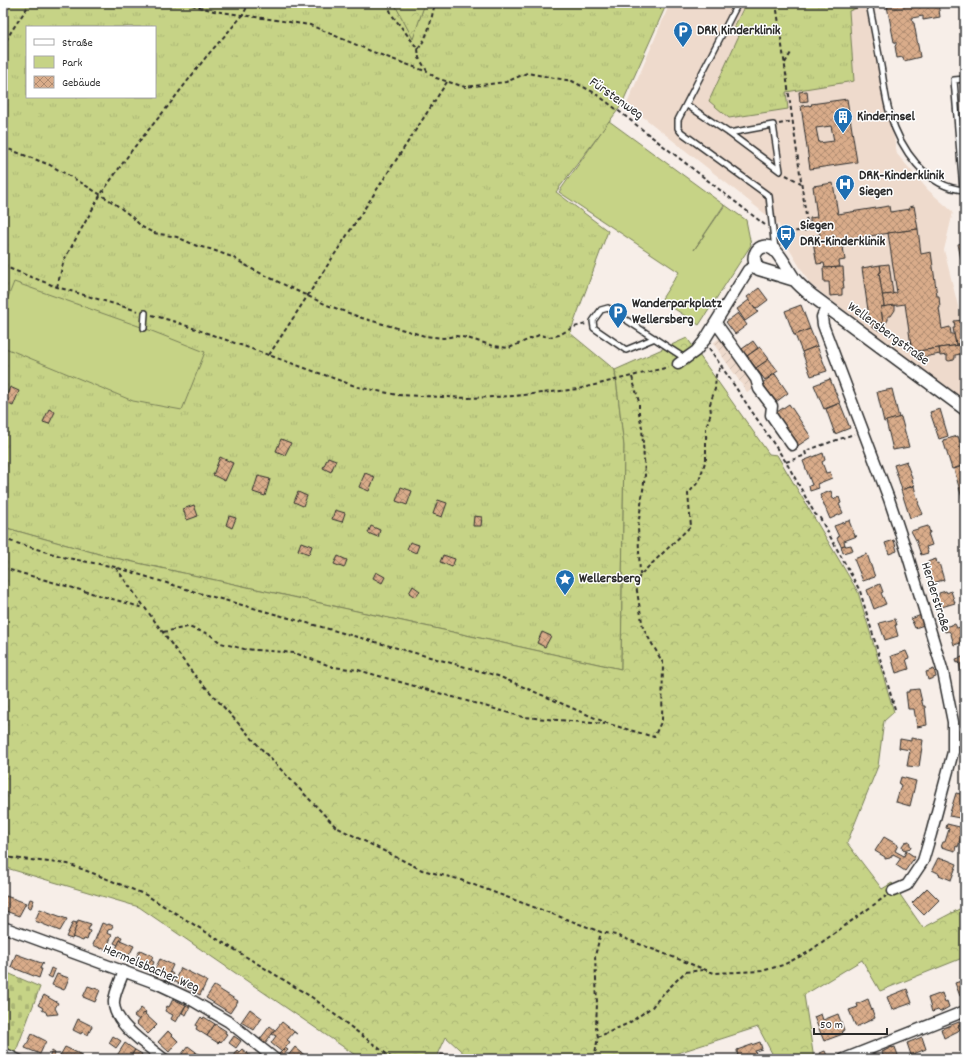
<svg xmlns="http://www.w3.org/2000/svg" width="968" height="1062" font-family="Dekko,sans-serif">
<defs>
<pattern id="industrial-furrows" width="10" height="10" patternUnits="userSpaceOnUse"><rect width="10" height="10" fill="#eedacc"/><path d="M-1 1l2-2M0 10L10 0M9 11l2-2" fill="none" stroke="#ccbbaf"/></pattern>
<pattern id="grass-tufts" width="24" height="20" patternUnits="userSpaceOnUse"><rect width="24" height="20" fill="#c6d386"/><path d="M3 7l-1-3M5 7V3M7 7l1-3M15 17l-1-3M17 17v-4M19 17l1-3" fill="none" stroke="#aab574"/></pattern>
<pattern id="forest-crowns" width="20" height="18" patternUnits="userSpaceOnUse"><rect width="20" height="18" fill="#c6d386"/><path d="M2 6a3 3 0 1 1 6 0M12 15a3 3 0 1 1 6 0" fill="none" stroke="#aab574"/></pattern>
<pattern id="cemetery-stones" width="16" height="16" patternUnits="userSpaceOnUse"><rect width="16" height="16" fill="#c6d386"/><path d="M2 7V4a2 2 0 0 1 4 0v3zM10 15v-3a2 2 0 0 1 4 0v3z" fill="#aab574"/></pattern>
<pattern id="building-cross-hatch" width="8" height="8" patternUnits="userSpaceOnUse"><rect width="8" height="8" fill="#d9ac8a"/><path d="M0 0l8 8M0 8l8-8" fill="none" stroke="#b08c71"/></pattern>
</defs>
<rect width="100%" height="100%" fill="#f7eee8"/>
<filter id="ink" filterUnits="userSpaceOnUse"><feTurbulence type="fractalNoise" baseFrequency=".025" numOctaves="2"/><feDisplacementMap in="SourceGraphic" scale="8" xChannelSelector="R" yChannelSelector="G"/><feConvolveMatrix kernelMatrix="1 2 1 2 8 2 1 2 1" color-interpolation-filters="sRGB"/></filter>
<g filter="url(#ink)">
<!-- built -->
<path fill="#eedacc" d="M670 3H870L897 154 928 190 953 212 944 250 960 314 965 315V402L810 284 788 247 779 225 627 104Z"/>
<!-- industrial -->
<path fill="url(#industrial-furrows)" d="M721 337 756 387 747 392 713 343Z"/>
<!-- grass -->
<g fill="url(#grass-tufts)" stroke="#787f58" fill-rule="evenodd">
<path d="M3 3H394L413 38 425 3H667L621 106 556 192 608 231 570 333 615 370 624 446 621 669 106 556 3 527ZM27 27H155V97H27Z"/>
<path d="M746 3H865L866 4 849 11 854 81 786 92 788 109 729 118 709 101 741 31 734 27Z"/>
</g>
<!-- forest -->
<g fill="url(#forest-crowns)" stroke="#787f58">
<path d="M394 3H425L413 39Z"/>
<path d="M687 338 769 454 777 455 858 592 894 712 884 721 878 766 847 843 882 889 892 883 923 928 965 906V957L880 991 862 960 804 995 814 1059H775L758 1027 659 1059H470L446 1037 436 1059H361L139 907 3 867V527L106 556 621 669 624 446 615 370Z"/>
</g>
<!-- cemetery -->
<path fill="url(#cemetery-stones)" stroke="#787f58" d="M3 971 40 987 13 1059H3Z"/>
<!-- green -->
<g fill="#c6d386" stroke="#787f58">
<path d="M609 121 724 205 694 250 725 205 746 220 751 245 699 325 661 300 679 272 559 192Z"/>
<path d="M14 282 144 328 205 352 182 410 133 401 3 347V310Z"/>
</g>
<!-- building -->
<g fill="url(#building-cross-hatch)" stroke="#2b2b2b" fill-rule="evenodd">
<path d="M892 3H938L940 17 923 20V16L912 18 913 23H914L920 57 904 61 903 57 897 58 895 46 896 45V42H894L887 6 893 5Z"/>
<path d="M807 91 808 101 800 102 799 92Z"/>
<path d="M847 99 857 162 810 169 801 106 809 105V106L812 105 811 104ZM831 126 834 141 819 143 816 128Z"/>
<path d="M833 183 838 214 889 206 890 212 910 209 909 207 914 206 918 229 842 240 845 260 839 261 840 267 825 268 824 263 817 264 812 236 820 235 818 224 811 225 810 222V218L817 217 813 186Z"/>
<path d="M918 229 921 254 931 252 937 296H939L940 308H939L942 329 950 327 951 334H954L956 344H960V345L912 352 905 304 884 307 882 295 897 293 888 233Z"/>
<path d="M962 240H965V258L961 259 958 244 963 243Z"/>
<path d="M889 264 893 294 882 295 879 273 881 272 880 265Z"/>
<path d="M880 265 881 272 879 273 884 306 881 307 883 323 870 324 862 268Z"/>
<path d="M843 267 844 281H843L844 288H842V295L830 296 829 282H824L823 268Z"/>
<path d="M759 288 768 300 756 309 747 297Z"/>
<path d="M749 300 758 312 745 321 737 309Z"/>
<path d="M801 305 810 329 794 335 785 311Z"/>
<path d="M895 305V310L891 316H888V320L880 331 872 326V324L883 323 881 307Z"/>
<path d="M738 313 747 325 735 334 726 322Z"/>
<path d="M963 320 964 327 965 326V343L956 344 953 328H955L954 321Z"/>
<path d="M810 329 817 346 802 352 795 335Z"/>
<path d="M753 341 758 348 747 356 742 349Z"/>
<path d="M960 345 961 354 955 355V358L954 360 949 361 947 360V355L940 356 939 348Z"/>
<path d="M817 346 827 371 811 376 802 352Z"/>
<path d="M760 347 769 359 756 368 747 356Z"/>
<path d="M939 348 940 354 919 358 918 351Z"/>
<path d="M769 359 778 371 765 380 756 368Z"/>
<path d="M775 374 788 393 776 402 762 383Z"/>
<path d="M830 379 840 403 824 409 814 385Z"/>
<path d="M10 387 19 391 13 406 4 402Z"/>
<path d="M892 389 899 418 884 422 877 392Z"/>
<path d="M840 403 850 428 835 434 826 409Z"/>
<path d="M789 404 811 437 796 447 774 414Z"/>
<path d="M49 409 55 412 49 424 43 422Z"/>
<path d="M940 409 948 436 939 439 930 412Z"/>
<path d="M901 417 909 447 893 450 886 421Z"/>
<path d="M958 436 965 458V465L952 469 943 440Z"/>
<path d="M281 439 291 443 285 455 276 451Z"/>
<path d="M823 453 825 460 822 462 826 473 830 472 832 478 817 484 819 488 810 491 809 486 812 485 803 461Z"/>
<path d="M220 457 233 463 225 481 213 475Z"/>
<path d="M328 457 336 460 331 472 323 468Z"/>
<path d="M907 461 906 462 913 480H912L914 485H915L902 490 894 465Z"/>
<path d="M965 465V497L962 498 954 469Z"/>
<path d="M365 473 375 477 369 491 359 487Z"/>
<path d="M258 476 270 479 265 496 253 492Z"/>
<path d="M914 486 917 498H918L919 502 918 503 923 514 910 518 901 490Z"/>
<path d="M401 487 412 491 407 505 396 501Z"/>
<path d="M831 491 833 499 839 497 841 503 839 504 843 513 830 519 820 495Z"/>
<path d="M298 492 307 496 303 506 294 502Z"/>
<path d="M438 500 447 503 442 517 433 514Z"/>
<path d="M194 505 198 516 187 520 183 509Z"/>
<path d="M335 510 345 513 342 522 332 519Z"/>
<path d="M229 516 236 518 232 528 226 525Z"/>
<path d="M474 516 482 517 481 526H473Z"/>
<path d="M851 520 849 521 855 536H857L844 541 845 545 841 546 837 538 839 537 834 526Z"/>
<path d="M371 526 380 530 378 537 368 533Z"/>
<path d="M928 526 930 533H928L932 545 926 547 928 553 921 555 916 540 911 531Z"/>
<path d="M894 540 897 551 889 554 885 543Z"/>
<path d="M301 542 312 546 309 554 298 550Z"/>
<path d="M410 542 419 545 416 553 407 549Z"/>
<path d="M845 545 846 546 851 545 853 550 843 553 841 546Z"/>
<path d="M867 554 875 577 863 581 854 559Z"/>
<path d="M443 555 455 559 452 567 440 562Z"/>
<path d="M338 556 347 560 344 568 334 564Z"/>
<path d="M936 559 937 564 939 563 944 580 932 583 927 567 929 566 927 562Z"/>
<path d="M376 572 385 577 382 583 373 578Z"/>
<path d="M880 584 883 592 881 593 886 604 874 609 867 590Z"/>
<path d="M413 586 420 591 415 597 409 593Z"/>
<path d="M946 591 947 593 951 591 955 603 935 609 937 608 935 597 939 595V593Z"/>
<path d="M921 615 924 625 915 628 911 619Z"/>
<path d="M895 619 897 625H895L898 636 885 640 879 623Z"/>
<path d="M955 624 957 628 961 627 963 632 961 633 964 642 954 645 951 634 949 631 945 632 944 627Z"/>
<path d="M542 632 551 636 545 647 537 643Z"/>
<path d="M906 651 909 658 906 659 909 669 896 673 891 656Z"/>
<path d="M965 656V677L962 678 959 662 957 663 956 659Z"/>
<path d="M934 669 936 677 928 680 926 672Z"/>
<path d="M919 689 923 706H925L927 725 917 727 914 709H908L906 692H909V690Z"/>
<path d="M911 738 923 740 919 767 907 766 910 750 899 748 900 739 911 741Z"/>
<path d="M901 777 916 781 910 806 896 802 901 785 899 784Z"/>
<path d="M956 793 965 795V819L949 816Z"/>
<path d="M947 824 964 828 958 847 956 846 955 851 941 847 943 842H945L949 829 946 828Z"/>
<path d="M884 837 898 845 895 851 904 856 906 851 915 857 905 871 896 865 901 858 893 854 890 858 885 859V857L875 851Z"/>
<path d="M909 841 911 848 903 850 902 846 905 842Z"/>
<path d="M938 858 945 860V859L957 864 951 880 939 875 940 874 932 870Z"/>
<path d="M927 888 939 900 924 915 912 903Z"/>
<path d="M3 895 26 903 19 916 3 910Z"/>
<path d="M30 899 34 900 31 908 27 907Z"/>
<path d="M40 909 67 919 60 931 35 921Z"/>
<path d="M78 920 91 924 88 930 90 931 87 940 84 939 83 941 72 937Z"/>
<path d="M73 922 77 923 72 939 66 937Z"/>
<path d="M102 923 107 925 109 924 113 926 111 929 108 930 107 933 112 935 106 950 102 948V949L93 945Z"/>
<path d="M118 936 122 937 118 945 114 943Z"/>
<path d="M120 940 134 946 127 959 114 953Z"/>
<path d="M140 950 153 956 147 969 135 964 137 961 135 960Z"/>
<path d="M16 954 44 964H42L40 969H42L39 978 11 967Z"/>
<path d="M160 959 173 965 167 978 155 973 156 970 155 969Z"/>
<path d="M151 960 154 962 150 971 146 969Z"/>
<path d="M51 968 55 970 52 978 48 976Z"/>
<path d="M181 968 207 981 200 995 174 981Z"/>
<path d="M170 972 173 974 170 981 166 980Z"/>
<path d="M57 974 69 978 64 990 52 985Z"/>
<path d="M961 981 962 983 965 982V994L960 996 955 983Z"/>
<path d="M88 986 100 990 95 1002 83 997Z"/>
<path d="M214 986 238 1001 230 1013 206 998Z"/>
<path d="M907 989 912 1003 892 1010 887 997Z"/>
<path d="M942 993 945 1002 947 1001 949 1007 940 1012 938 1010 932 1012 928 998Z"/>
<path d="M44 995 58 1003 55 1008 58 1014 47 1015 46 1012 42 1010 43 1008 38 1005Z"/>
<path d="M173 999 186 1005 176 1022 171 1019 173 1015 165 1011 167 1006 169 1007Z"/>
<path d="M868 999 875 1018 856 1027 849 1010 858 1007 857 1004Z"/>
<path d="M186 1005 190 1007 186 1015 182 1013Z"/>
<path d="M141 1008 146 1012 139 1020 134 1016Z"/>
<path d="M250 1009 262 1018 254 1030 241 1022Z"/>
<path d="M144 1013 157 1025 148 1034 136 1023Z"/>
<path d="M821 1014 823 1020 838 1014 844 1030 842 1031 843 1034 824 1041 814 1017Z"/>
<path d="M201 1017 203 1019 204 1017 215 1024 207 1036 196 1029 197 1027 196 1025Z"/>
<path d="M78 1019 92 1026 88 1035 82 1032 81 1034 73 1030Z"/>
<path d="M282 1022 297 1034 294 1032 287 1040 290 1042 282 1052 271 1043 276 1036 272 1034Z"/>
<path d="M959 1022 961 1025 958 1026 960 1029 958 1031 944 1038 941 1029Z"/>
<path d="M965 1022V1036L958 1026Z"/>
<path d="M215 1024 226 1031 225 1033 227 1034 221 1042 220 1041 218 1043 207 1036Z"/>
<path d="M270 1026 275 1030 265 1043 260 1039Z"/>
<path d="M168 1031 178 1041 169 1052 158 1042Z"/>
<path d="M32 1034 46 1041 40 1054 25 1048Z"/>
<path d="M113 1036 121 1041 116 1048 109 1043Z"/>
<path d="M234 1036 241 1041 236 1048 229 1043Z"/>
<path d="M922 1037 926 1049 911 1055 907 1043Z"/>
<path d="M760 1042 762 1049 755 1051 758 1059H738L737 1050Z"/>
<path d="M125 1043 135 1050 129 1059 125 1057 124 1059H118L116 1057Z"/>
<path d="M188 1046 196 1052 190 1059H178Z"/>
<path d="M65 1047 82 1055 80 1059H58Z"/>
<path d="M295 1047 308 1058 307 1059H290L287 1057Z"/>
<path d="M892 1047V1048L895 1047 899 1058 884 1059 882 1052Z"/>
<path d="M285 1048 288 1050 282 1057 279 1054Z"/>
<path d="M242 1049 253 1058V1059H237L233 1056 237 1050 239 1052Z"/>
<path d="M135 1050 142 1054 140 1059H129Z"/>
<path d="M52 1051 55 1053 53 1059 49 1058Z"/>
<path d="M825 1051 828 1058 822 1059 820 1053Z"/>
<path d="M196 1052 204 1059H190Z"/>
<path d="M441 1054 458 1059H439Z"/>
</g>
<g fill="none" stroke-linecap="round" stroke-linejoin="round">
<!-- service casing -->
<g stroke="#2b2b2b" stroke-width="8">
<g id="service">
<path d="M738 3 678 120V128L681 132 769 196 775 249"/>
<path d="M869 3C873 24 877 45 881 66 884 82 885 99 890 114 900 148 926 188 965 190"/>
<path d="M687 105 729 133 780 171 773 125 729 133"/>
<path d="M963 190 954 80 965 79"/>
<path d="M144 328 145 313"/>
<path d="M655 338 626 350 594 328 593 321 601 310 608 308 686 359"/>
<path d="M3 1050 22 1059"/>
</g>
</g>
<!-- minor casing -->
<g stroke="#2b2b2b" stroke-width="13">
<g id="minor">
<path d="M826 307 822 317 823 325 889 499 907 553 943 672 953 722V752L931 834 923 861 907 885 893 891"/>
<path d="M716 323 756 379 759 389 772 406 771 415 792 445"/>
<path d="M678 364 696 351 704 341 748 270 756 266"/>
<path d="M3 927 158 984 188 998 229 1022 275 1059"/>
<path d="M124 971C121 980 115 991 114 1001 112 1023 148 1046 164 1059"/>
<path d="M844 1059 965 1011"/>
</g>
</g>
<!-- tertiary casing -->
<g stroke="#2b2b2b" stroke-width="15">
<path id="tertiary" d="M795 280 759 269C748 258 759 240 773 249 780 253 789 273 795 280 799 285 805 290 811 295L965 409"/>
</g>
<!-- path -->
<g stroke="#2b2b2b" stroke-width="2" stroke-dasharray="4 3" stroke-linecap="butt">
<path d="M185 3 214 11 310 25 373 52 425 71"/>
<path d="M387 3 392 15 418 49 419 58 427 71 436 78 465 87 506 82 527 73 572 81 593 92 607 102 765 225"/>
<path d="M776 3 808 230 779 233"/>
<path d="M3 47C10 31 21 18 30 3"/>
<path d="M418 49C429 36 431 19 435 3"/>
<path d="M785 63 792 51"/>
<path d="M779 124 793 121"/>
<path d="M3 147 50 165 80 182 114 203 131 216 142 227 154 233 177 237 197 246 210 249 232 257 252 269 297 291 327 305 362 318 425 336 443 338 456 336 467 338 494 346 509 348 539 335 549 337 559 335 574 327 586 324"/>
<path d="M786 175 801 183"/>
<path d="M3 266 57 287 138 311"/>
<path d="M57 287 64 260 101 194 132 150 169 105 206 57 243 15 249 3"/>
<path d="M152 315 176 322 358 387 398 395 469 398 515 396 578 389 669 367"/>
<path d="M709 348 786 462 815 514 820 518 860 591 895 709"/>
<path d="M269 355 447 82"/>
<path d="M632 377 639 402V413L642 428 645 475 638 527 640 575"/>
<path d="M786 462 806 455 805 451 854 434"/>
<path d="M3 539 67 558 115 567 199 593 498 676 609 724 654 737 662 720 663 663 643 628 636 585 640 575 691 526 688 494 699 481 706 459V427L711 413 710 404 715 389 716 375 722 365"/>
<path d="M3 568 144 608"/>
<path d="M116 568 191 671 267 755 336 827 422 870 458 879 601 932 616 935 714 973 762 971 783 965 807 953 886 896"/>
<path d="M163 632 188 627 209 634 221 643 244 649 295 653 333 667 358 670 523 717 605 724"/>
<path d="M3 857 68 864 95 874 146 895 313 998 393 1059"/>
<path d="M598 1037 596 1027 597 1003 595 956 601 932"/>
<path d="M594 1059 598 1037 629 1023 652 1007 662 995 685 972 703 970"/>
</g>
<!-- service -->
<use href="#service" stroke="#fff" stroke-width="5"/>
<!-- minor -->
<use href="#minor" stroke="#fff" stroke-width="10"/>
<!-- tertiary -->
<use href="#tertiary" stroke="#fff" stroke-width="12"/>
</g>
</g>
<!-- icons -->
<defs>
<g id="parking-pin" transform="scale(1)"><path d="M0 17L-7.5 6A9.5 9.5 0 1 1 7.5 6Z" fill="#1f6fb2" stroke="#fff"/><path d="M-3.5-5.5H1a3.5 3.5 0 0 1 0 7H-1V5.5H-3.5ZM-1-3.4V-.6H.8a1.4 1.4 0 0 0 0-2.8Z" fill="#fff"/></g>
<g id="building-pin" transform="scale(1)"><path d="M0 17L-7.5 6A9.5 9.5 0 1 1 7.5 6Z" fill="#1f6fb2" stroke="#fff"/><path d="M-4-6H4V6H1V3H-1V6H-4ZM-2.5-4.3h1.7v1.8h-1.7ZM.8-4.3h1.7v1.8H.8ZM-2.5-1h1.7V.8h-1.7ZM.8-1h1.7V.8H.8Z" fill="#fff"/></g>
<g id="hospital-pin" transform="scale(1)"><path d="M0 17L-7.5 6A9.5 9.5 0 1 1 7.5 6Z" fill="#1f6fb2" stroke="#fff"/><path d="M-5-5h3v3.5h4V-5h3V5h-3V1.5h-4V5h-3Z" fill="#fff"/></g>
<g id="bus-pin" transform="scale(1)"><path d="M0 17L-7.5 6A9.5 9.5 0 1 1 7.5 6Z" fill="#1f6fb2" stroke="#fff"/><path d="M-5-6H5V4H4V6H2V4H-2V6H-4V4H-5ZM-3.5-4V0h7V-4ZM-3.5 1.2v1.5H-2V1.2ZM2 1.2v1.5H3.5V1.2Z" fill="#fff"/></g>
<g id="sight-pin" transform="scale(1)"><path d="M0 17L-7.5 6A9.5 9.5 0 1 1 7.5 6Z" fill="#1f6fb2" stroke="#fff"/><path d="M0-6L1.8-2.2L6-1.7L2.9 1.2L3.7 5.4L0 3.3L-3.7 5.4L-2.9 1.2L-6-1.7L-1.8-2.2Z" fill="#fff"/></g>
</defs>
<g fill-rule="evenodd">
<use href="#parking-pin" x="683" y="31"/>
<use href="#building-pin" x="843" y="117"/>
<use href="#hospital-pin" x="845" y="184"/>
<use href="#bus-pin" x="786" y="234"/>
<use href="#parking-pin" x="618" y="312"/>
<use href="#sight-pin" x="565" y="579"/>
</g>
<g text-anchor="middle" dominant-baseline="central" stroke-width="3" stroke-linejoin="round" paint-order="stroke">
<!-- poi labels -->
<g font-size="14" font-weight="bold" fill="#2b2b2b" stroke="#fff" text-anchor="start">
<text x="697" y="31">DRK Kinderklinik</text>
<text x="857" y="117">Kinderinsel</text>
<text x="859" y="176">DRK-Kinderklinik<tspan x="859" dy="16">Siegen</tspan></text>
<text x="800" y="226">Siegen<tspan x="800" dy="16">DRK-Kinderklinik</tspan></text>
<text x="632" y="304">Wanderparkplatz<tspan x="632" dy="16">Wellersberg</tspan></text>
<text x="579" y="579">Wellersberg</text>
</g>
<!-- street labels -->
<g font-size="14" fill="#2b2b2b" stroke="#fff">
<text transform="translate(616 99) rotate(35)">Fürstenweg</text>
<text transform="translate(888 334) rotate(36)">Wellersbergstraße</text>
<text transform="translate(935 597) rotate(73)">Herderstraße</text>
<text transform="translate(151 969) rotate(23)">Hermelsbacher Weg</text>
</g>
</g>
<!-- margin -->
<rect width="968" height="1062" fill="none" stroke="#fff" stroke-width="16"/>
<rect x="8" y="8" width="952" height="1046" fill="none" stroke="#2b2b2b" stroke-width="1.5" filter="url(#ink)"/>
<!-- legend -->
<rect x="26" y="26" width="130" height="72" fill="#ffffff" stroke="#aaaaaa"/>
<rect x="34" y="39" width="20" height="6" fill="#ffffff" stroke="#aaaaaa"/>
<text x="62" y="46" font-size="12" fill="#2b2b2b">Straße</text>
<rect x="34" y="56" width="20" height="12" fill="#c6d386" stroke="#aaaaaa"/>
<text x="62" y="66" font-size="12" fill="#2b2b2b">Park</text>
<rect x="34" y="76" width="20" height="12" fill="url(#building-cross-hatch)" stroke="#aaaaaa"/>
<text x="62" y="86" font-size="12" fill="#2b2b2b">Gebäude</text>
<!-- scale -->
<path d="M814 1028v6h73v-6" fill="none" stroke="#2b2b2b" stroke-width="2"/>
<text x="820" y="1028" font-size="12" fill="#2b2b2b" stroke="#ffffff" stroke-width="3" paint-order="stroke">50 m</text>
</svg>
